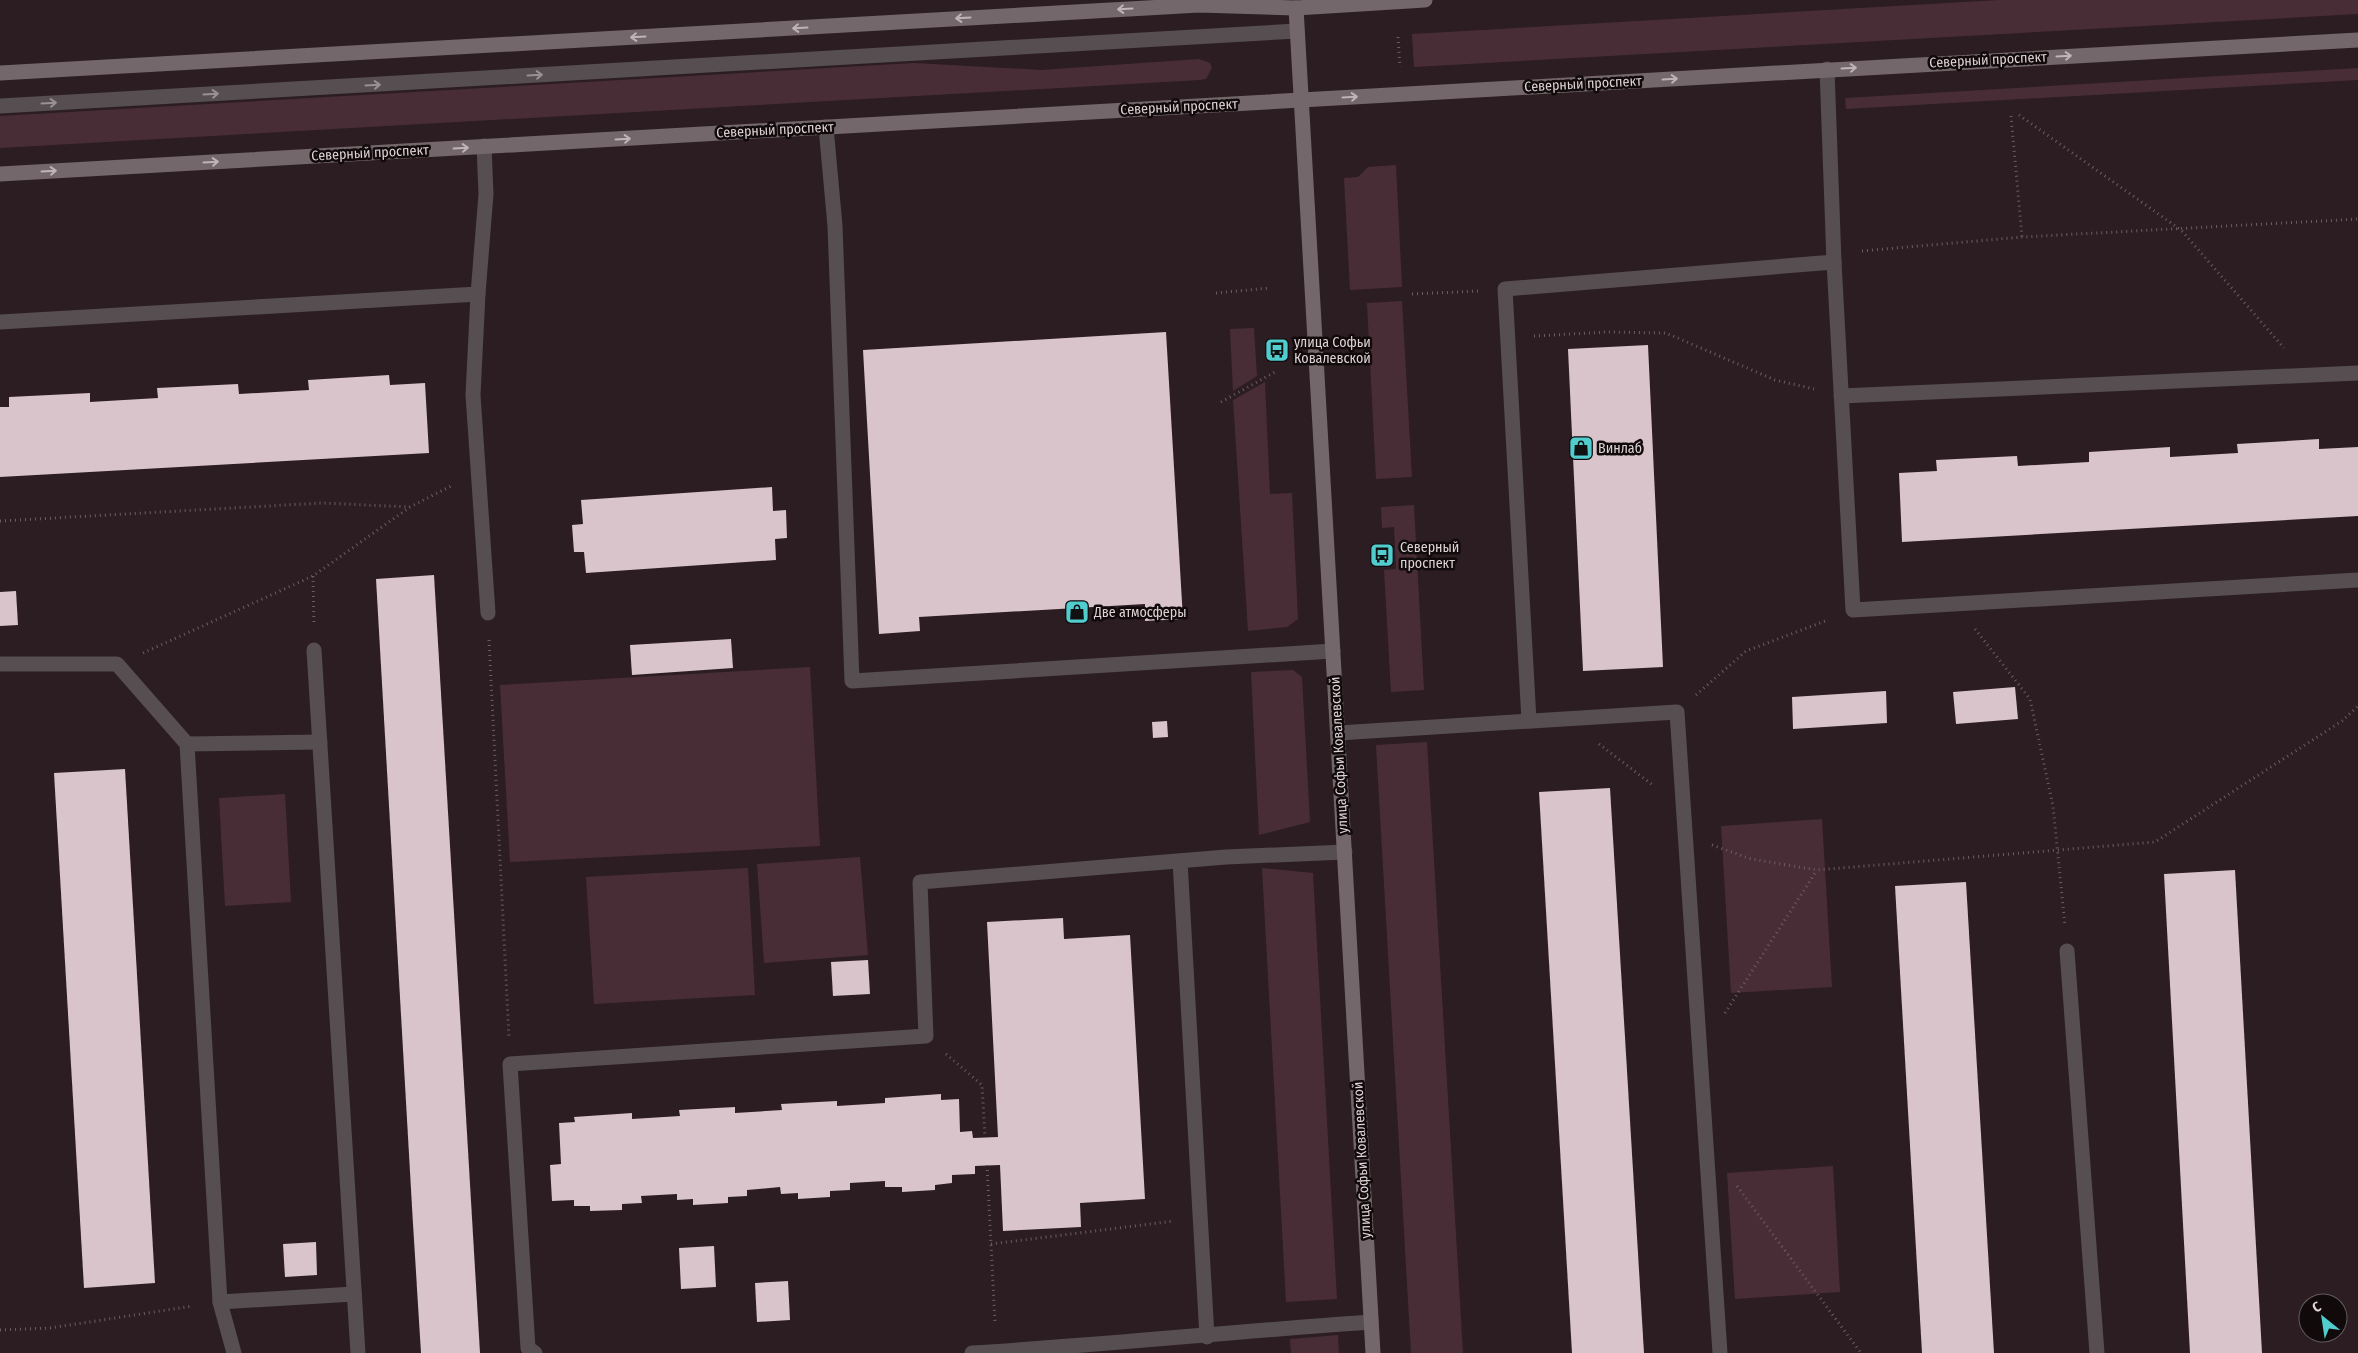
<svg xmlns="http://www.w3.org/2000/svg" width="2358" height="1353" font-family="'Fira Sans Condensed',sans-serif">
<rect width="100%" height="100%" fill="#2c1d22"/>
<!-- green -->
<g fill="#492d36">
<path d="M1999 0H2358V14L1414 67 1412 34Z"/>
<path d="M1199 59 1210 63 1212 68 1206 79 1200 80 0 148V116L914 63 1041 70Z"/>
<path d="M2358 68V80L1846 109 1845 98Z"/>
<path d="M1396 165 1402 287 1350 290 1344 178 1358 177 1368 167Z"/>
<path d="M1402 301 1412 477 1376 479 1367 303Z"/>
<path d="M1254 328 1257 376 1233 391 1230 329Z"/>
<path d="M1265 382 1270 494 1292 493 1298 619 1287 627 1248 631 1233 400Z"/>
<path d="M1414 505 1424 690 1391 692 1384 570 1396 569 1394 527 1382 528 1381 507Z"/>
<path d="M810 667 820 846 510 862 500 685Z"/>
<path d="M1293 670 1302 677 1310 822 1259 835 1251 672Z"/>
<path d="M1427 742 1463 1353H1411L1376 745Z"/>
<path d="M285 794 291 902 225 906 219 798Z"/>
<path d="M1822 819 1832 987 1731 993 1721 826Z"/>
<path d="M860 857 868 955 764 963 757 864Z"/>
<path d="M748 868 755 995 594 1004 586 877Z"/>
<path d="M1262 868 1313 873 1337 1299 1286 1302Z"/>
<path d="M1833 1166 1840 1292 1735 1299 1727 1173Z"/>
<path d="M1338 1335 1339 1353H1291L1290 1339Z"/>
</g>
<!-- building -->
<g fill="#d8c4ca">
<path d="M1166 332 1183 619 1145 621V604L919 617 920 631 879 634 863 350Z"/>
<path d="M1648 345 1663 667 1583 671 1568 349Z"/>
<path d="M389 375 390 385 425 383 429 453 0 477V407H9V397L90 393V402L158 398 157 388 238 384 239 394 309 390 308 380Z"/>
<path d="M2319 439V449L2358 447V516L1902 542 1899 473 1937 471 1936 460 2017 456 2018 466 2089 462V452L2170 447V457L2238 453 2237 444Z"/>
<path d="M772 487 773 511 786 510 787 538 775 539 776 560 586 573 584 552H574L572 525 583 524 581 500Z"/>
<path d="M434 575 480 1353H421L413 1224 376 579Z"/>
<path d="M16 591 18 625 0 626V592Z"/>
<path d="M731 639 733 668 632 675 630 645Z"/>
<path d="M2015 687 2018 719 1956 724 1953 692Z"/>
<path d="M1886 691 1887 723 1793 729 1792 697Z"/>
<path d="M1167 721 1168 737 1153 738 1152 722Z"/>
<path d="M125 769 155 1283 84 1288 54 773Z"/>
<path d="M1610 788 1644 1353H1572L1539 792Z"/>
<path d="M2235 870 2262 1353H2190L2164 874Z"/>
<path d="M1966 882 1994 1353H1922L1895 886Z"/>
<path d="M1063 918 1064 939 1130 935 1145 1199 1080 1203 1081 1227 1003 1231 1000 1165 975 1166V1174L952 1175V1183L935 1185V1190L902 1192V1187H885V1181L850 1183V1190L830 1191V1197L798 1199V1193L781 1194 780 1187 747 1190V1196L728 1197V1203L693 1205V1199L677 1200V1194L641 1196 642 1203 622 1204V1210L590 1211V1206H574V1200L552 1201 550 1165 561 1164 559 1123 575 1122 574 1117 632 1113V1119L680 1116 679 1110 735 1107V1113L782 1110 781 1104 837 1101V1106L885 1103V1098L941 1094V1100L959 1099 960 1132 972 1131 973 1138 998 1137 987 922Z"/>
<path d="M868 960 870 994 833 996 831 962Z"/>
<path d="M316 1242 317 1275 285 1277 283 1244Z"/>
<path d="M714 1246 716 1287 681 1289 679 1248Z"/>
<path d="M788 1281 790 1320 757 1322 755 1283Z"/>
</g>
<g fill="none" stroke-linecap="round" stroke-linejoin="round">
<!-- path -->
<g stroke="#6b5e62" stroke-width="3" stroke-dasharray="1 4" stroke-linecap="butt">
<path d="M1398 37 1400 67"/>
<path d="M2019 115 2181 230 2284 348"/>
<path d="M2011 116 2022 237"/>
<path d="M1862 251 2022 237 2358 219"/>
<path d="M1216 293 1270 288"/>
<path d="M1412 294 1479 291"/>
<path d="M1534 336 1607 332 1666 333 1775 380 1814 389"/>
<path d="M1221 402 1275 372"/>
<path d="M0 521 322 503 410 507"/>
<path d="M313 576 314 625"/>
<path d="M1975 629 2030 699 2053 806 2065 926"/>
<path d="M489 640 509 1038"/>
<path d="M143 653 313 576 410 507 453 485"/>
<path d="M1696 695 1746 651 1828 620"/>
<path d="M1599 744 1654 786"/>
<path d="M1712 845 1751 859 1817 870 2155 842 2342 721 2358 706"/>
<path d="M1725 1013 1817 870"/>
<path d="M946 1054 982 1085 985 1137"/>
<path d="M987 1165 995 1323"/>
<path d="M1737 1186 1861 1353"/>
<path d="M991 1244 1174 1221"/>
<path d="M0 1330 50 1328 193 1306"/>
</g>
<!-- lane -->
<g stroke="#564e51" stroke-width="15">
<path d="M1827 69 1834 262 1853 610 2358 580"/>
<path d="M826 127 835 226 852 681 1333 651"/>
<path d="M478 294 473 395 488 613"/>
<path d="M0 322 478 294 486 194 484 146"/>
<path d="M1841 396 2358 373"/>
<path d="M314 650 358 1353"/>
<path d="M0 664H117L187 744 220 1302 234 1353"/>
<path d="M1529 721 1505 289 1834 262"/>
<path d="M1338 733 1677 712 1720 1353"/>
<path d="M187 744 320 742"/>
<path d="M1180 861 1207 1337"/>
<path d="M2067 951 2097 1353"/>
<path d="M220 1302 354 1294"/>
<path d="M535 1353 528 1348 510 1064 926 1036 920 882 1226 857 1345 852"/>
<path d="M972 1353C1105 1345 1238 1331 1371 1322"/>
</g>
<!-- street -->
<path stroke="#564e51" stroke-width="15" d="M0 106 1297 31"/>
<!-- secondary -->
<g stroke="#73676b" stroke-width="15">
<path d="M1296 8 1373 1353"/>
<path d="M0 73 1199 5 1296 8 1425 0"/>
<path d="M0 174 2358 40"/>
</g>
</g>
<!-- one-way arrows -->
<defs><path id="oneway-shaft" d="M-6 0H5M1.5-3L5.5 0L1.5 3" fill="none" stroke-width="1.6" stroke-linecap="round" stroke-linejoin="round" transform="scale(1.25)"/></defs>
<g stroke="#beb3b6">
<use href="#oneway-shaft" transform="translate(1125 9) rotate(177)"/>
<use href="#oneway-shaft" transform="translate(963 18) rotate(177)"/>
<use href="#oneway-shaft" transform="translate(800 28) rotate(177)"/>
<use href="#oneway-shaft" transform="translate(638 37) rotate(177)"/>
<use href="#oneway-shaft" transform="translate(2064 56) rotate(-3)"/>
<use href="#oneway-shaft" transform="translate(1849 68) rotate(-3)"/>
<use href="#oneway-shaft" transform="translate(1670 79) rotate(-3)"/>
<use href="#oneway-shaft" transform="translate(1350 97) rotate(-3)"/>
<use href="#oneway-shaft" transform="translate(623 139) rotate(-3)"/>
<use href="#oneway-shaft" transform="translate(461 148) rotate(-3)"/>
<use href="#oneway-shaft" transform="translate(211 162) rotate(-3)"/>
<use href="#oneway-shaft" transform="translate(49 171) rotate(-3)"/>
</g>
<g stroke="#9a9094">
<use href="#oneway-shaft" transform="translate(535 75) rotate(-3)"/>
<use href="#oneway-shaft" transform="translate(373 85) rotate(-3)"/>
<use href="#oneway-shaft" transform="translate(211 94) rotate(-3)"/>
<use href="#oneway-shaft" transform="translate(49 103) rotate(-3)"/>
</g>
<!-- icons -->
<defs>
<g id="bus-square" transform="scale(1.25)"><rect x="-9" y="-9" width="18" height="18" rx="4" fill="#52cdce" stroke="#100a0b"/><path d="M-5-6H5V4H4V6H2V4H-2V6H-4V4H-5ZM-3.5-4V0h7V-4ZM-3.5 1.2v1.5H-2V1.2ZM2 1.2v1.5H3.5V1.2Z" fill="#111"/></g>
<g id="shop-square" transform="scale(1.25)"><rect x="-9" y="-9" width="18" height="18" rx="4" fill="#52cdce" stroke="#100a0b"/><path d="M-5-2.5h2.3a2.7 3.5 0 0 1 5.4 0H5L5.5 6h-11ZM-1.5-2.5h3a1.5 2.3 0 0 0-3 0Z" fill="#111"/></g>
</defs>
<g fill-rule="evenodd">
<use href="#bus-square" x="1277" y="350"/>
<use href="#shop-square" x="1581" y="448"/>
<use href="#bus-square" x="1382" y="555"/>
<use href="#shop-square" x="1077" y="612"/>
</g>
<g text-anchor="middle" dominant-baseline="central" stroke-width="5" stroke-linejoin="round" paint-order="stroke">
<!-- street labels -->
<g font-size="14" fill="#ded3d6" stroke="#100a0b">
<text transform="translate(1988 60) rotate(-3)">Северный проспект</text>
<text transform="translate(1583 84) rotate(-3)">Северный проспект</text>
<text transform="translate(1179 107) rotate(-3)">Северный проспект</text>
<text transform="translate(775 130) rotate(-3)">Северный проспект</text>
<text transform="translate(370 153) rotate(-3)">Северный проспект</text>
<text transform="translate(1339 755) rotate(-93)">улица Софьи Ковалевской</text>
<text transform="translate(1362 1160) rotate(-93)">улица Софьи Ковалевской</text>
</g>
<!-- poi labels -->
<g font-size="14" fill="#ded3d6" stroke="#100a0b" text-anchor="start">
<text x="1294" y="342">улица Софьи<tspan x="1294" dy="16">Ковалевской</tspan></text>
<text x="1598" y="448">Винлаб</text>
<text x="1400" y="547">Северный<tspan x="1400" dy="16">проспект</tspan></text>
<text x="1094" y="612">Две атмосферы</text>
</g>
</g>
<!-- north arrow -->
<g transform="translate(2323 1318) rotate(330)"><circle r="24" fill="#100a0b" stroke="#625a5c"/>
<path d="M0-4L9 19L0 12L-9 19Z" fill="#52cdce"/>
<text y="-8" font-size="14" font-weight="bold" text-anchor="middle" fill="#ded3d6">С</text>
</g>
</svg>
